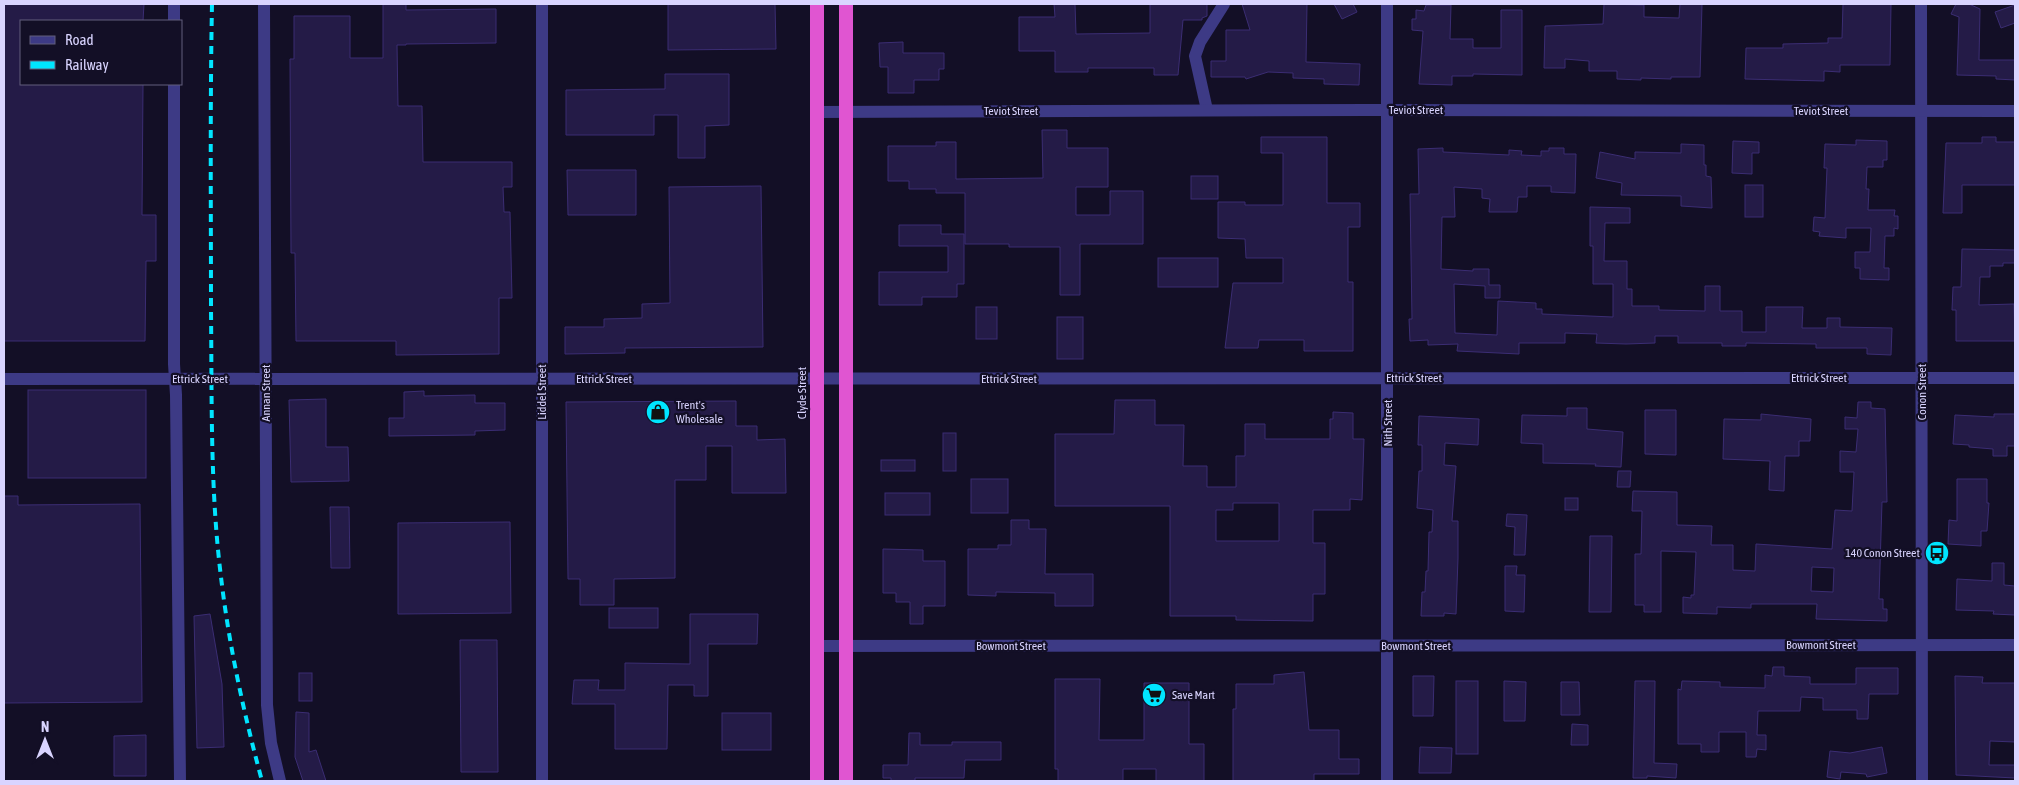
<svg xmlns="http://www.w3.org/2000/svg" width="2019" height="785" font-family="'Asap Condensed',sans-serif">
<rect width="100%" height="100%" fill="#130f26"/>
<!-- building -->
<g fill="#241b47" stroke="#3b2d73" fill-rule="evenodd">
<path d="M4 4H144L143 21H21V84H143L142 215H156V261H146L145 341H4Z"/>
<path d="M383 4H406V10L496 9V43L406 44V45H397L398 106H422L423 162H512V187H503L504 212H510L512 298H499V354L396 355V341H296L295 253H291L290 59H294V16H350V58H383Z"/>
<path d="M668 4H775L776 49 668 50Z"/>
<path d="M1054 4H1075L1076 34 1150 33V4H1207V16L1202 18V20H1183L1178 75H1154V68H1088V72H1055V51H1019V17H1055Z"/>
<path d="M1242 4H1307L1306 62 1360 64 1359 85 1324 84V79L1293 78V73L1268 72 1246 79 1245 77H1211V61H1226V30H1250Z"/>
<path d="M1334 4H1353L1357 12 1342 19Z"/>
<path d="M1604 4 1644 5V17L1679 18 1680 4H1702L1700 77H1671V79L1641 78V80L1617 79V71H1589V61L1565 59V68H1544L1545 26 1603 24Z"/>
<path d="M1843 4H1891L1890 65H1840V72L1824 71V81L1745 79 1746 48H1783V44L1828 43V38H1842Z"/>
<path d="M1956 4H1969L1980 9 1979 60H2015V80L1996 79V76L1957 75 1959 17 1951 14Z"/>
<path d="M1426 5H1451L1450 39H1473V48H1501V10H1522V75L1473 74V76H1452V85L1419 84 1423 31 1412 30V19H1416V10L1424 11Z"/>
<path d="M2015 5V23L2001 28 1995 12Z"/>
<path d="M903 42V53H944V69H939V80H914V93H888V67H880L879 43Z"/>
<path d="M665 74H729V125L705 126V158H678V115H654V135H566V90L665 89Z"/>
<path d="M1042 130H1067V148H1108V187H1076V215H1110V191H1143V244H1080V295H1060V247H1009V244H965V193H936V189H909V181H888V146H936V142H956V179L1043 178Z"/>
<path d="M1261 137H1327V203H1360V227H1348V282H1353V351H1304V340H1259L1258 348H1225L1233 283H1283V258H1246L1245 239 1218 238V202H1245V205H1283V153H1261Z"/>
<path d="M1982 137H1996V142H2015V185H1962V213H1943L1946 143H1982Z"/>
<path d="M1856 140 1887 141V160H1883V167H1867L1866 189H1869L1868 210H1895L1894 216H1898V229L1894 228V236H1885L1884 268H1889V280L1860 279V268H1855V252H1870L1871 228H1846V238L1819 236 1820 232 1813 231 1814 217 1825 218 1827 168H1824L1825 144 1856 145Z"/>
<path d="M1733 141 1759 142V153H1752V174L1732 173Z"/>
<path d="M1681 144 1704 145V165H1706V176L1711 177 1712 208 1681 206V196L1621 195 1622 183 1596 178 1600 152 1635 159V152L1681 153Z"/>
<path d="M1443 148V152L1509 155V150L1522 151 1521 155 1541 156V151H1549V148H1564V154H1576L1575 193 1551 192V186H1527V197H1518L1517 212H1489L1490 199 1482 198V189L1454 187 1455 217H1442L1441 269 1473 271V269H1489V285H1500V298H1485V286L1454 284 1455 333 1497 335 1498 301 1536 303V309H1542V314L1613 317V284H1593V246H1590V207L1630 208V223H1605L1604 261H1627V289H1632V306H1659V310L1705 311V286H1720V311H1742V332H1766V307H1803L1802 328H1827V318H1840V327L1892 328 1891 355 1867 354V348H1816V344L1746 343V346H1722V343H1678V336H1655V343L1626 344 1596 343 1597 334 1565 333V343H1519V354L1457 351 1458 344 1428 345V340L1410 341 1409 319H1412L1410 194H1419L1418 149Z"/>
<path d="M567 170H636V215H568Z"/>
<rect x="1191" y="176" width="27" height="23"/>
<rect x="1745" y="185" width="18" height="32"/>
<path d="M761 186 763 347 625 348V353L565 354V327H604V319L642 318V304L670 303 669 187Z"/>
<path d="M899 225H941V234H964V284H957V297H922V305H879V272H948V246H899Z"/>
<path d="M1962 249 2015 250V263H2003V266H1990V277H1980L1979 305 2014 304 2015 341H1956V310H1952L1953 287H1961Z"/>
<rect x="1158" y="258" width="60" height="29"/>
<rect x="976" y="307" width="21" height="32"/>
<rect x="1057" y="317" width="26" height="42"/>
<rect x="28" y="390" width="118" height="88"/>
<path d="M424 391V396L475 395V403H505V430L475 431V435L389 436V418H404V392Z"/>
<path d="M326 399V447H348L349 481 291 482 289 400Z"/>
<path d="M1115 400H1155V425H1184L1183 466H1207V487H1236V456H1245V424H1265V439H1330V419H1333V412L1353 413V439H1364L1362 500 1350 499V510H1313V543H1325V594H1313V621L1236 620V616H1170V506H1055V434H1114ZM1233 503H1279V541H1216V510H1233Z"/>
<path d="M736 401V426H757V440L785 439 786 493H732V446H706V480H675V578L614 579V605H580V579H568L566 402Z"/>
<path d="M1858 402H1871V408L1885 409 1887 502H1882L1879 599H1883V609H1887V621L1816 619 1817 604H1751V608L1717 607V614L1683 613V597L1691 598V595H1694L1696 552 1661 551V612H1644V605H1635V554H1641L1642 511H1632L1633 491 1677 492V525L1712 526 1711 545H1733V570L1755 571 1756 544 1832 549 1835 510 1852 511 1854 472H1840V451L1856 452 1858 429H1845V417L1857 418ZM1812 567 1834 568 1833 592 1811 591Z"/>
<path d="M1567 408H1587V429L1623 432 1621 467 1595 466 1596 464 1543 463V444L1521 443 1522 415 1567 416Z"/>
<path d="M1645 410H1676V455L1645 454Z"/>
<path d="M1761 414 1811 419 1810 441H1799V456H1785L1784 491 1769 490 1770 461 1723 459 1724 419 1761 420Z"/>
<path d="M1994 414H2015V446H2007V456H1993V449L1969 447V445L1953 444 1955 415 1994 417Z"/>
<path d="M1419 416 1479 419 1478 445 1445 443 1444 465 1456 466 1452 521H1458V558L1456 614 1444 613V616H1421L1422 592H1425L1426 571H1428L1429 532H1432L1433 510 1417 508 1419 471H1422V445H1418Z"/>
<rect x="943" y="433" width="13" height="38"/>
<rect x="881" y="460" width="34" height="11"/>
<path d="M1618 471H1631L1630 487H1617Z"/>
<rect x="971" y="479" width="37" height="34"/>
<path d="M1957 479H1987V503H1989L1987 531H1981V546L1948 544 1949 520 1957 521Z"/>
<rect x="885" y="493" width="45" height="22"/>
<path d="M4 496H18V505L140 504 142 702 4 703Z"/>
<rect x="1565" y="498" width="13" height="12"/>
<path d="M330 507H349L350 568H331Z"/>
<path d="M1507 514 1527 515 1525 555H1514L1515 527 1506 526Z"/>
<path d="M1011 520H1029V529H1046L1045 574H1093V606H1055V593L996 592V596L968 595V549H998V545H1011Z"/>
<path d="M510 522 511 613 398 614V523Z"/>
<path d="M1590 536H1612L1611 612H1589Z"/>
<path d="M883 549 923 550V561H945V606H923V624H910V602H896V593H883Z"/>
<path d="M1992 563H2004V585L2015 586V615L1993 614 1994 611 1956 610 1957 579 1992 581Z"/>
<path d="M1505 566H1517L1516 575H1525L1524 612 1505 611Z"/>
<rect x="609" y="608" width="49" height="20"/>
<path d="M210 614 222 684 224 747 197 748 194 616Z"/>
<path d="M690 614H758L757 644H708V696H694V685H668L667 749H615V704H572L574 680H599L598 690H625V663L690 664Z"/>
<path d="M460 640H497L498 772H461Z"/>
<path d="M1773 667H1784V676L1810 677V684H1856V668H1898V694H1869L1868 719H1857V710H1823V698L1801 697 1800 711H1758L1757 735H1766V750L1757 749 1756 757H1746V732H1719V752H1701V744H1678V689L1681 690 1682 681 1720 682V687L1765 688V675L1772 676Z"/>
<path d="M1304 672 1309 730H1339V759H1359V774H1314V781H1233V709H1236V684H1274V675Z"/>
<rect x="299" y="673" width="13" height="28"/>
<path d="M1413 676H1434L1433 716H1413Z"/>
<path d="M1955 676 1983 677 1982 683H2015V742L1990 741 1989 765H2015V778L1956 775Z"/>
<path d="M1055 679H1100L1099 740H1144V683H1189V744H1204V781H1156V769H1123V781H1058V769H1055Z"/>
<rect x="1456" y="681" width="22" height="73"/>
<path d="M1504 681 1526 682 1525 721H1504Z"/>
<path d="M1635 681H1655L1654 763 1677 764 1676 778 1647 776V778H1633Z"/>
<path d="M1561 682H1579L1580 715H1561Z"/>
<path d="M296 712 309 713V752L316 750 326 781H303L295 757Z"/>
<rect x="722" y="713" width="49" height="37"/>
<path d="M1572 724 1588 725V745H1571Z"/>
<path d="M909 733H920V745H952V742H1001V760H965L964 778H915V781H891V778H883V765H908Z"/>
<path d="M146 735V776H114V736Z"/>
<path d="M1420 747 1452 748 1451 773H1419Z"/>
<path d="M1882 747 1887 773 1867 777 1866 774 1841 772 1840 779 1827 777 1830 751 1850 753Z"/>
</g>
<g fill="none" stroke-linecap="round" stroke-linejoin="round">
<!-- minor -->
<g stroke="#3d3a85" stroke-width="12">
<path d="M174 4V21"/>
<path d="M264 4 267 705 271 743 280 781"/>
<path d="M542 4V781"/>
<path d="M1387 4V781"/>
<path d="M1921 4 1922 781"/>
<path d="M174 84V364L176 395 180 781"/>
<path d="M1207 110 1195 56 1200 42 1224 4"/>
<path d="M817 112 1369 110 2015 111"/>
<path d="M4 379 2015 378"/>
<path d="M817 646 2015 645"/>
</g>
<!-- trunk -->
<g stroke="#e055d1" stroke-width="14">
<path d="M846 4V781"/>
<path d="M817 781V4"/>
</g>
<!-- rail -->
<path stroke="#00e5ff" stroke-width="4" stroke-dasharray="8 6" stroke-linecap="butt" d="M212 4C210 106 211 208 211 310 212 399 210 489 221 577 229 646 244 714 262 781"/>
</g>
<!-- icons -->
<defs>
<g id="shop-disc" transform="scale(1.25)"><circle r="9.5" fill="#00e5ff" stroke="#130f26"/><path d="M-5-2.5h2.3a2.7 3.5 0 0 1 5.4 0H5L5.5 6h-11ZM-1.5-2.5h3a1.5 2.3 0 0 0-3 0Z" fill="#111"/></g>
<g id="bus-disc" transform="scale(1.25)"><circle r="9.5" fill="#00e5ff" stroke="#130f26"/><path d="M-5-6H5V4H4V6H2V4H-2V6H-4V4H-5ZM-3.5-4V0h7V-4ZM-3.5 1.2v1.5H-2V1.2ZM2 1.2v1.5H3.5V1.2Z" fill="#111"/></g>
<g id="supermarket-disc" transform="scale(1.25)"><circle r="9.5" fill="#00e5ff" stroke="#130f26"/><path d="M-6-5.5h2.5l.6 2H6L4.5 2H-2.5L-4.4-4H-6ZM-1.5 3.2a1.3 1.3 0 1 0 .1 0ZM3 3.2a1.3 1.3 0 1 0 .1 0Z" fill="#111"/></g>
</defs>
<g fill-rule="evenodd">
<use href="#shop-disc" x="658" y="412"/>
<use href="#bus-disc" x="1937" y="553"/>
<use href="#supermarket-disc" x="1154" y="695"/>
</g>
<g text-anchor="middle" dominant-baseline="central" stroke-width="4.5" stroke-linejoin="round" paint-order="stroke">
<!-- street labels -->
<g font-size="12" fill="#d9d4ff" stroke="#130f26">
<text x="1416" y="110">Teviot Street</text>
<text x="1011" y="111">Teviot Street</text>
<text x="1821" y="111">Teviot Street</text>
<text x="1414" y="378">Ettrick Street</text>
<text x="1819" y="378">Ettrick Street</text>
<text x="200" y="379">Ettrick Street</text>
<text x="604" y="379">Ettrick Street</text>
<text x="1009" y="379">Ettrick Street</text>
<text transform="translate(542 392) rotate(-90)">Liddel Street</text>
<text transform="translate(1922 392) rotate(-90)">Conon Street</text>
<text transform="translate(266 393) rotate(-90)">Annan Street</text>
<text transform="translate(802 393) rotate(-90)">Clyde Street</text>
<text transform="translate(1388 423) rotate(-90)">Nith Street</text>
<text x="1821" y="645">Bowmont Street</text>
<text x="1011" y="646">Bowmont Street</text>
<text x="1416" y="646">Bowmont Street</text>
</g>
<!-- poi labels -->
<g font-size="12" fill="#d9d4ff" stroke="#130f26" text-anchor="start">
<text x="676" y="405">Trent's<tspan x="676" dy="14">Wholesale</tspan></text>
<text x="1920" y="553" text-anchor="end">140 Conon Street</text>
<text x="1172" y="695">Save Mart</text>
</g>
</g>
<!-- border -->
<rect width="2019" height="785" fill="none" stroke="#d9d4ff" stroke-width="10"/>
<!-- legend -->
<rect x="20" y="20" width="162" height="65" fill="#130f26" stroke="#625e7d"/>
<rect x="30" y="36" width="25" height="8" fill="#3d3a85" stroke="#625e7d"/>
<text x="65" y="45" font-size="15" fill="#d9d4ff">Road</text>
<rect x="30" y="61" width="25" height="8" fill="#00e5ff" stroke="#625e7d"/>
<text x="65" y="70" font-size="15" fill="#d9d4ff">Railway</text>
<!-- north arrow -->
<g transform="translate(45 740)" stroke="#130f26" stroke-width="4" paint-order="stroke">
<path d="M0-4L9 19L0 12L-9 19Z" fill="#d9d4ff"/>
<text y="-8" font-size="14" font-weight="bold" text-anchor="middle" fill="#d9d4ff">N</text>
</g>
</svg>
